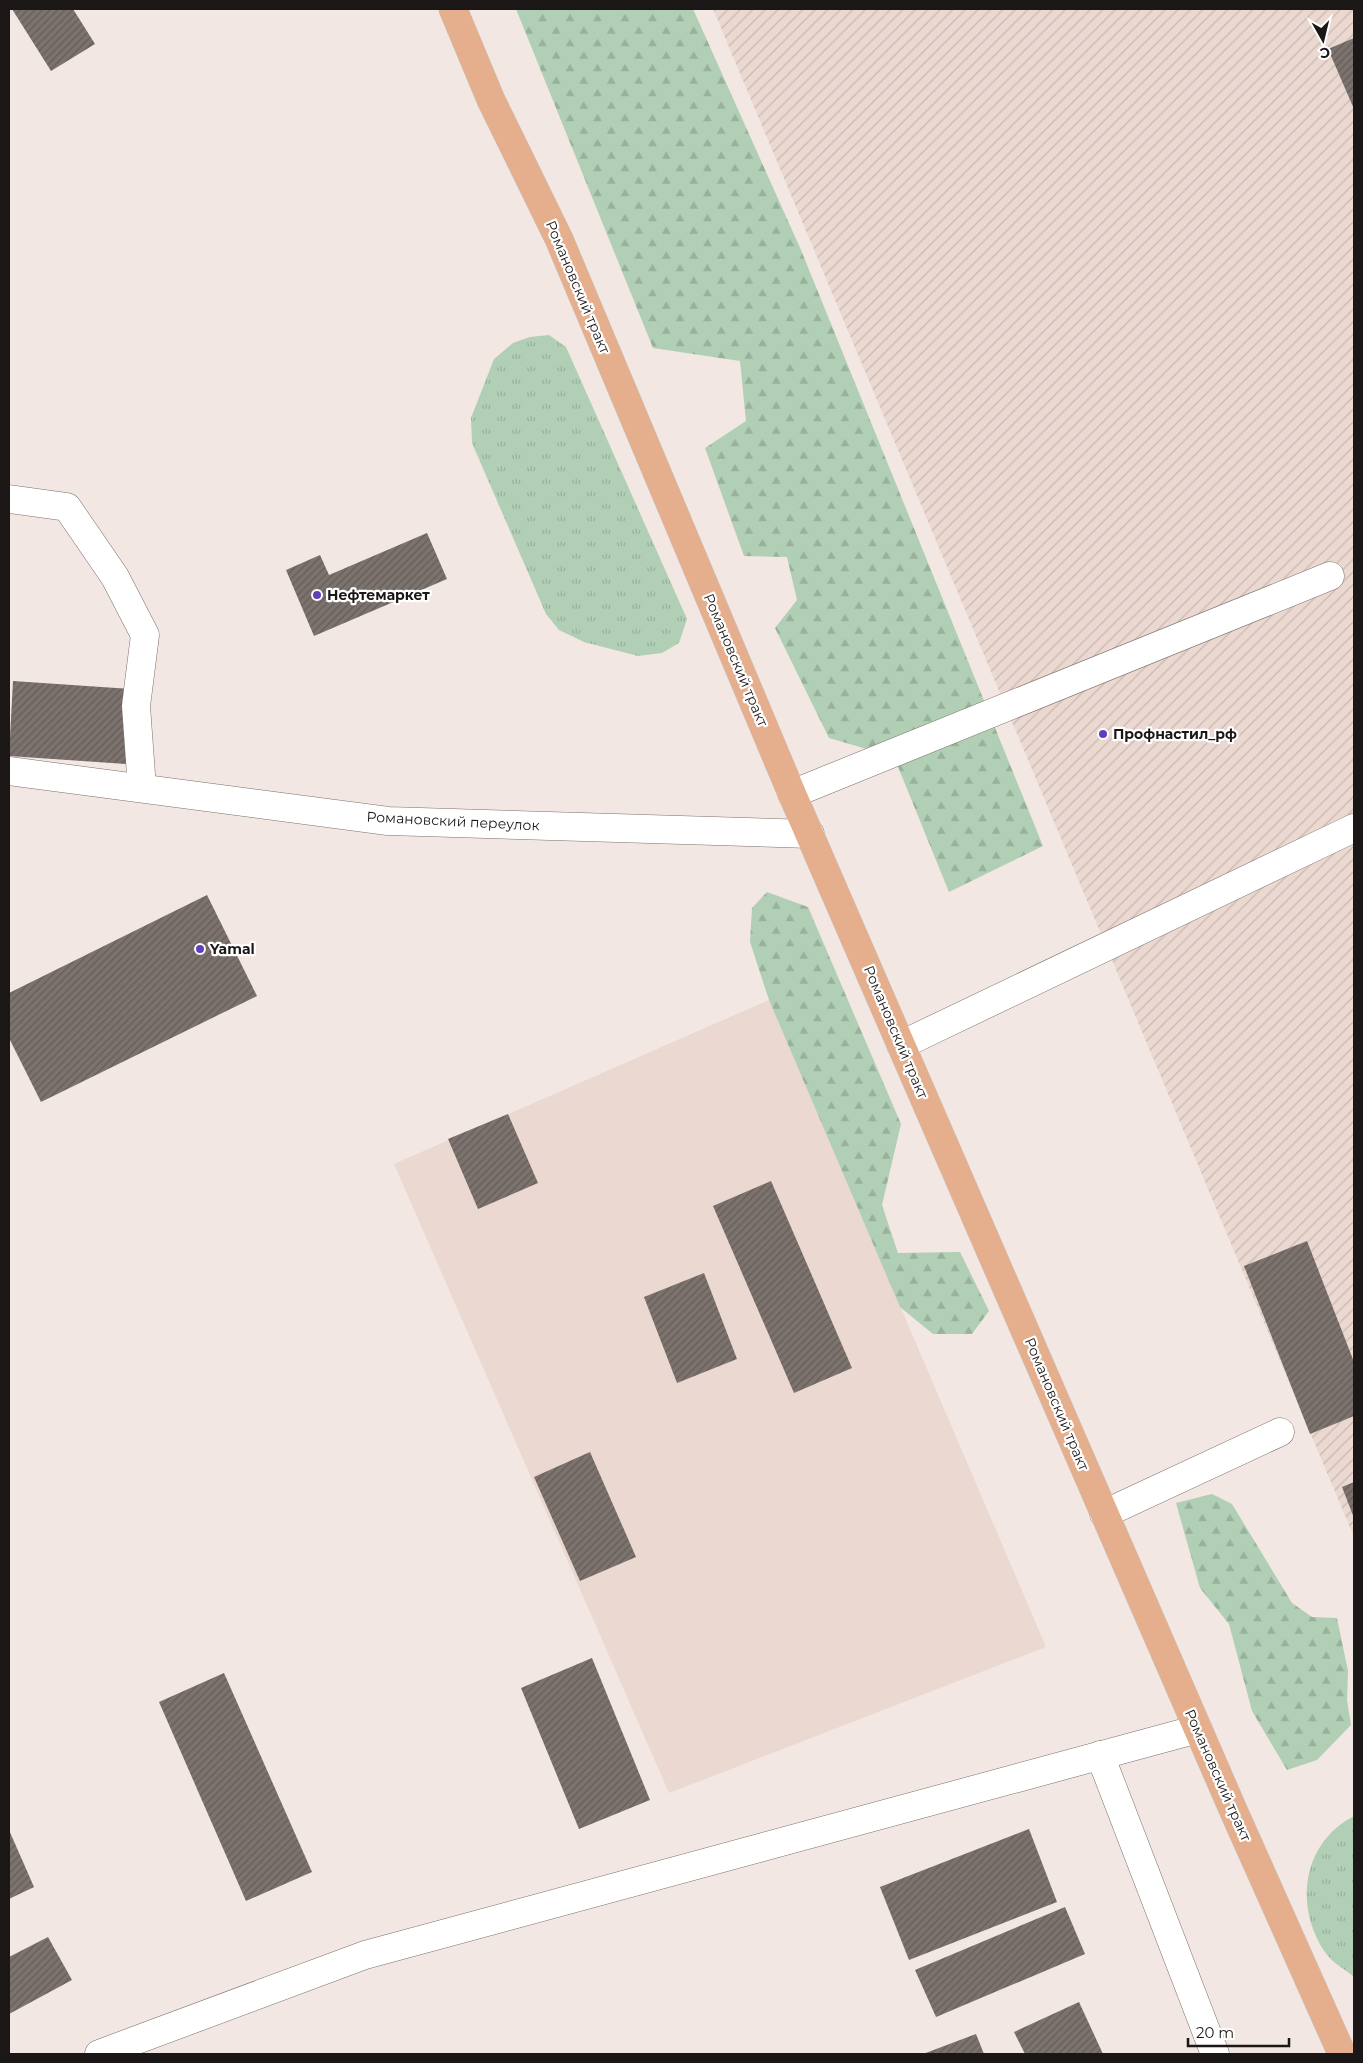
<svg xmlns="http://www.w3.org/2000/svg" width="1363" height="2063" font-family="Montserrat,sans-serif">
<defs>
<pattern id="industrial-furrows" width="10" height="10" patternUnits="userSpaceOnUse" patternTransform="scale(1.25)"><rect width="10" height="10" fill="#ebd8d0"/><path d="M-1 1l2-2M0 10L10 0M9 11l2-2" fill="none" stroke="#c9b9b2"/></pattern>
<pattern id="grass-tufts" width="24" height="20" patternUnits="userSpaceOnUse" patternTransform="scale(1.25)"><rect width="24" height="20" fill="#b1cfb5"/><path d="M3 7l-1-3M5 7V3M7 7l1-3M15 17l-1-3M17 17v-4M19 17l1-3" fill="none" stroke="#98b19b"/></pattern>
<pattern id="forest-firs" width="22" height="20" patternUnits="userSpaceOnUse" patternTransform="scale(1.25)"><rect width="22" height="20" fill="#b1cfb5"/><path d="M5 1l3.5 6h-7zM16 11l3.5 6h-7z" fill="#98b19b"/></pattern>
<pattern id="building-hatch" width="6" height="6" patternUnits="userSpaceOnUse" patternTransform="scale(1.25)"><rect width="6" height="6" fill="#7c726e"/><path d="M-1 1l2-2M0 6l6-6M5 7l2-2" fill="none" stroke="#655d59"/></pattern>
</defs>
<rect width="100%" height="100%" fill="#f2e7e2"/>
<!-- built -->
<path fill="#ebd8d0" d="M769 1000 1046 1647 669 1793 394 1164Z"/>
<!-- industrial -->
<path fill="url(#industrial-furrows)" d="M713 9H1354V1537Z"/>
<!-- grass -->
<g fill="url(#grass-tufts)">
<path d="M549 335 566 347 687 619 679 643 662 653 638 656 584 642 559 630 546 614 472 443 471 418 494 359 513 343 530 337Z"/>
<path d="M1354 1816V1977C1345 1969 1331 1962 1325 1952 1294 1906 1302 1843 1354 1816Z"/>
</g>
<!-- forest -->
<g fill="url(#forest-firs)">
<path d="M516 9H693L801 250 1043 846 949 892 894 757 829 738 775 628 797 600 787 557 744 556 705 448 746 421 740 361 653 348Z"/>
<path d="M767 892 808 907 901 1124 882 1205 898 1253 960 1252 989 1311 972 1334H933L900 1307 769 1000 750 942 752 908Z"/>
<path d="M1212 1494 1232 1504 1292 1603 1312 1617 1337 1618 1348 1671 1347 1700 1351 1725 1317 1760 1287 1770 1252 1711 1229 1624 1200 1588 1176 1503Z"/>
</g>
<!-- building -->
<g fill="url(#building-hatch)">
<path d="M12 9H73L95 44 51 71Z"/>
<path d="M1354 38V109L1328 49Z"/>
<path d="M427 533 447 579 314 636 286 570 320 555 329 575Z"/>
<path d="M13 681 131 689 126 764 9 756Z"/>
<path d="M207 895 257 996 41 1102 9 1038V993Z"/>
<path d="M508 1114 538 1183 478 1209 448 1139Z"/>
<path d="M771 1181 852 1368 794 1393 713 1206Z"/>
<path d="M1307 1241 1354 1362V1416L1310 1434 1244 1266Z"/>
<path d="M704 1273 737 1359 677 1383 644 1297Z"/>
<path d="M590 1452 636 1557 580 1581 534 1477Z"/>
<path d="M1354 1482V1518L1342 1487Z"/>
<path d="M592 1658 650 1800 579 1829 521 1688Z"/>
<path d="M224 1673 312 1872 246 1901 159 1702Z"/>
<path d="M1029 1829 1057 1902 909 1960 880 1887Z"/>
<path d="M9 1830 34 1887 9 1899Z"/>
<path d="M1065 1907 1085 1954 936 2017 915 1970Z"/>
<path d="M48 1937 72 1980 9 2014V1957Z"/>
<path d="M1079 2002 1103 2054H1025L1014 2032Z"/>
<path d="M976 2034 984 2054H923Z"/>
</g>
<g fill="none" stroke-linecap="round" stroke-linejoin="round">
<!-- minor casing -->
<g stroke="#7a706c" stroke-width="29">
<g id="minor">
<path d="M9 499 67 507 115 577 145 635 136 706 142 788"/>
<path d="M9 771 388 821 810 834"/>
<path d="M792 794 1330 576"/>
<path d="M901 1045 1354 828"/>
<path d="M1104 1514 1280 1432"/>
<path d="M1100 1755 1215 2054"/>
<path d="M99 2054 365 1955 1198 1729"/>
</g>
</g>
<!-- major casing -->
<g stroke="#c8c7c7" stroke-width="29">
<path id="major" d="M453 9 491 100 559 239 792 794 1234 1812 1342 2054"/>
</g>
<!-- minor -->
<use href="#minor" stroke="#fff" stroke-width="28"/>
<!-- major -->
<use href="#major" stroke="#e5af8d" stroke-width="28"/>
</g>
<!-- markers -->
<g fill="#5e41b9" stroke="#fff" stroke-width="2">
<circle cx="317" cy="595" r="5"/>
<circle cx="1103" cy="734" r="5"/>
<circle cx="200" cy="949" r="5"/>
</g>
<g text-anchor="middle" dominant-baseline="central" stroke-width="4.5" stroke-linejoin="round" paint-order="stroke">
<!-- street labels -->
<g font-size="14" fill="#1b1716" stroke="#fff">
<text transform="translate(578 287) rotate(67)">Романовский тракт</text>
<text transform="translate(736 660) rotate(67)">Романовский тракт</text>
<text transform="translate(453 821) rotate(3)">Романовский переулок</text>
<text transform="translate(896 1032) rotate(67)">Романовский тракт</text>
<text transform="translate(1057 1404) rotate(67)">Романовский тракт</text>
<text transform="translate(1218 1775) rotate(66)">Романовский тракт</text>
</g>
<!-- poi labels -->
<g font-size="14" font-weight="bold" fill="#1b1716" stroke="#fff" text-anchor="start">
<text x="327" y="595">Нефтемаркет</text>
<text x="1113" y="734">Профнастил_рф</text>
<text x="210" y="949">Yamal</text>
</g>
</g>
<!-- border -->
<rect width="1363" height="2063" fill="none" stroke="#1b1716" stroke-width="20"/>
<!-- north arrow -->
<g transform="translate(1323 40) rotate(172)" stroke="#ffffff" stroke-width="4" paint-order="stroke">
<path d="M0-4L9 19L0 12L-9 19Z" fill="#1b1716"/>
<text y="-8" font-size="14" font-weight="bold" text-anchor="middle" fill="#1b1716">С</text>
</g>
<!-- scale -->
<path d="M1188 2038v8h101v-8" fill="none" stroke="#1b1716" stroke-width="2.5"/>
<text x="1196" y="2038" font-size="15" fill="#1b1716" stroke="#ffffff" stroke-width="4" paint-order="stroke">20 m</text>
</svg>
